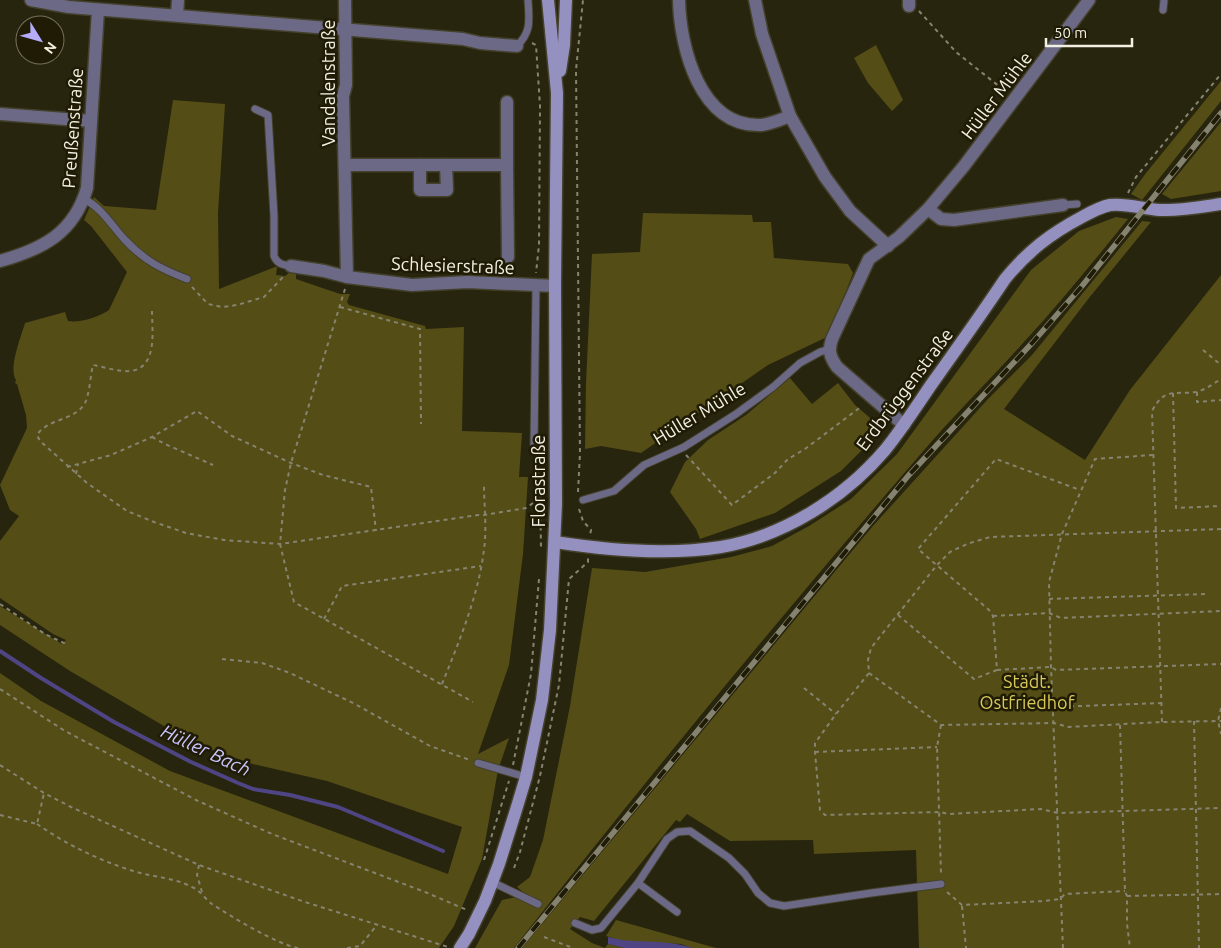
<svg xmlns="http://www.w3.org/2000/svg" width="1221" height="948" font-family="Ubuntu,sans-serif">
<rect width="100%" height="100%" fill="#28250e"/>
<!-- green -->
<g fill="#544d16">
<path d="M876 45 903 100 892 111 868 83 854 58Z"/>
<path d="M1221 81V101L1142 200 1131 194 1146 173Z"/>
<path d="M173 100 225 104 218 213 219 289 275 267H277L276 275 285 276 289 273 296 272V279L340 294H350L347 302 349 305 425 326 426 329 464 327 462 431 522 433 519 477H528L523 554 509 665 478 754 509 738 498 770 482 859 454 926 439 948H0V673L41 701 170 771 448 874 462 827 327 781 253 764 193 743 70 671 0 625V606L62 644 66 640 53 634 0 598V541L19 516 10 510 0 485 27 428 26 415 17 384 15 383 16 380C8 369 21 337 25 323L65 312 68 321C80 323 99 317 109 310L127 272 91 226 84 220 94 197 104 206 156 210Z"/>
<path d="M1221 122V191L1171 199 1162 194Z"/>
<path d="M643 213 752 215 753 222H771L774 258 848 264 853 273 829 336 768 365 641 453 601 446 585 449 586 383 592 254 640 252Z"/>
<path d="M1116 217 1128 219C1094 261 1060 303 1023 343 989 381 952 417 919 456 780 617 645 781 514 948H475L502 900 516 897 536 907 540 902 525 894 517 887 530 877 543 840 570 706 592 568 645 572 731 557 772 546 809 526 851 499 897 454 1031 270 1079 231Z"/>
<path d="M1142 221 1151 222 1089 298 1004 409 1085 460 1130 390 1221 275V948H919L916 850 814 854 813 840 730 841 687 814 680 822 676 820 594 921 580 917 570 929 592 943 605 948 608 944 625 948H522L872 527 988 399 1032 355Z"/>
<path d="M790 378 812 404 838 383 855 405 883 429 841 471 775 513 700 539 696 529 670 492 685 462 708 440 746 415Z"/>
<path d="M616 920 716 948H692L681 944 622 941 606 936Z"/>
</g>
<!-- water -->
<path fill="#4f4584" d="M608 937C635 945 665 938 692 948H625L608 944Z"/>
<g fill="none" stroke-linecap="round" stroke-linejoin="round">
<!-- stream -->
<path stroke="#4f4584" stroke-width="4" d="M0 651 41 678 114 722 191 762 238 783 253 789 290 795 338 807 443 851"/>
<!-- lane casing -->
<g stroke="#44412c" stroke-width="9">
<g id="lane">
<path d="M1163 10 1164 0"/>
<path d="M517 46C532 31 529 20 528 0"/>
<path d="M255 109 268 115 274 216V256C277 264 283 265 291 266"/>
<path d="M84 199C102 208 112 226 125 240 145 261 161 269 187 279"/>
<path d="M1063 205 1077 204"/>
<path d="M534 445 536 285"/>
<path d="M583 500 614 491 644 465 684 447 736 414 773 387 800 363 820 352 829 349"/>
<path d="M478 763 526 777"/>
<path d="M492 882 538 904"/>
<path d="M638 883 677 912"/>
<path d="M575 923 592 930 601 928 638 883 667 839 677 832 690 831 729 858 745 874 758 893 770 903 784 906 871 893 941 884"/>
</g>
</g>
<!-- street casing -->
<g stroke="#44412c" stroke-width="15">
<g id="street">
<path d="M31 0 69 7 463 39 480 43 517 46"/>
<path d="M345 0 346 85 343 96 347 277"/>
<path d="M679 0C680 47 700 128 761 125 771 124 780 120 790 116"/>
<path d="M755 0 762 34 790 116 825 177 850 211 888 246"/>
<path d="M909 0V6"/>
<path d="M177 15 178 0"/>
<path d="M0 114 91 121"/>
<path d="M345 165H507L508 257"/>
<path d="M420 165V190H447L446 165"/>
<path d="M507 165V102"/>
<path d="M928 209 941 219 954 220 1063 205"/>
<path d="M0 261C43 249 74 233 87 188L98 10"/>
<path d="M291 266 324 271 347 277 412 285 467 282 555 286"/>
<path d="M904 425 837 367C830 357 828 351 832 339L869 259 899 237 928 209 964 166 1089 0"/>
</g>
</g>
<!-- secondary casing -->
<g stroke="#44412c" stroke-width="15">
<g id="secondary">
<path d="M560 71 564 45 566 0"/>
<path d="M555 542C606 550 670 555 721 547 784 536 844 498 885 450 902 429 916 407 931 385 956 350 981 315 1005 279 1028 251 1050 234 1082 217 1091 212 1100 207 1110 205 1127 203 1143 209 1160 210 1180 211 1201 207 1221 204"/>
<path d="M460 948 469 934 485 901 499 864 516 810 526 777 542 700 550 630 556 504 555 286 557 93 548 0"/>
</g>
</g>
<!-- path -->
<g stroke="#868471" stroke-width="2" stroke-dasharray="4 4" stroke-linecap="butt">
<path d="M919 11 956 52 1005 91"/>
<path d="M532 43 536 45 540 106 539 245 536 273"/>
<path d="M1128 193 1136 177 1221 74"/>
<path d="M192 287 208 304 222 307 237 305 264 297 284 276"/>
<path d="M345 289 291 463 285 490 280 544 294 602 473 702"/>
<path d="M340 307 420 329 421 424"/>
<path d="M152 311C152 330 158 367 131 371 119 372 104 367 93 365 90 377 90 392 85 403 75 421 48 418 37 435L40 441 87 483 127 511 154 522 186 533 224 540 280 544 478 515H484L526 508 533 503H544"/>
<path d="M1203 350 1221 365"/>
<path d="M1197 392V402L1221 400"/>
<path d="M1173 393 1176 508 1221 506"/>
<path d="M152 437 165 444 213 465"/>
<path d="M535 455 540 483 541 549"/>
<path d="M686 455 732 505 775 473 788 459 805 449 862 406"/>
<path d="M67 467 111 455 152 437 197 411 232 436 291 463 323 475 371 487 376 531"/>
<path d="M76 474 78 464"/>
<path d="M578 492 580 453 576 70 583 0"/>
<path d="M579 509 583 521 591 530 590 535"/>
<path d="M1221 529 990 537 967 544 950 552 937 565 871 648 868 660 869 673 836 714 815 743V752L820 810 825 815 940 812 948 814 1041 809 1058 813 1221 808"/>
<path d="M1049 599 1206 594"/>
<path d="M0 604 45 634 68 645"/>
<path d="M898 615 974 679 997 670 993 616 989 610 918 549 996 459 1080 490"/>
<path d="M993 616 1049 613 1061 618 1221 611"/>
<path d="M324 619 342 586 481 566"/>
<path d="M222 659 262 663 290 673 355 704 430 746 470 760"/>
<path d="M997 670 1051 667 1056 670 1221 664"/>
<path d="M869 673 941 725 1054 723 1068 727 1162 722 1221 721"/>
<path d="M442 684C459 642 479 594 484 549 487 529 484 505 484 484"/>
<path d="M804 688 836 714"/>
<path d="M0 689 65 731 198 801 272 834 425 892 467 910"/>
<path d="M1054 707 1162 703"/>
<path d="M1221 708 1218 721 1221 734"/>
<path d="M1194 721 1199 948"/>
<path d="M1162 722 1152 411C1165 387 1173 395 1196 392 1205 390 1213 384 1221 379"/>
<path d="M941 725 937 747 941 874"/>
<path d="M1120 725 1125 891 1127 896V924L1130 948"/>
<path d="M815 752 937 747"/>
<path d="M0 765 44 793 71 807 199 865 305 902 448 947"/>
<path d="M513 765 531 674 539 579"/>
<path d="M0 815 37 824 44 793"/>
<path d="M37 824C66 844 96 859 130 870 150 877 173 877 192 887 201 891 205 899 212 904 232 917 276 944 298 948"/>
<path d="M484 860 509 781"/>
<path d="M199 865 197 875 202 892"/>
<path d="M514 868 520 852 540 776 559 685 569 579 588 562V557"/>
<path d="M947 892 962 905 1045 901 1060 899 1065 894 1125 891"/>
<path d="M1127 896 1221 894"/>
<path d="M962 906 966 948"/>
<path d="M544 937 573 948"/>
<path d="M347 948 360 946 377 925"/>
<path d="M1063 948 1051 667 1049 582 1062 534 1095 459 1153 455"/>
</g>
<!-- lane -->
<use href="#lane" stroke="#6b6986" stroke-width="7"/>
<!-- street -->
<use href="#street" stroke="#6b6986" stroke-width="12"/>
<!-- secondary -->
<use href="#secondary" stroke="#9490bf" stroke-width="12"/>
<!-- rail casing -->
<g stroke="#858370" stroke-width="5.5">
<path id="rail" d="M518 948 908 476 1033 342 1082 286 1221 113"/>
</g>
<!-- rail -->
<use href="#rail" stroke="#1f1b05" stroke-width="4" stroke-dasharray="11" stroke-linecap="butt"/>
</g>
<g text-anchor="middle" dominant-baseline="central" stroke-width="5" stroke-linejoin="round" paint-order="stroke">
<!-- street labels -->
<g font-size="18" fill="#f2f0e2" stroke="#1f1b05">
<text transform="translate(328 83) rotate(-90)">Vandalenstraße</text>
<text transform="translate(996 95) rotate(-53)">Hüller Mühle</text>
<text transform="translate(72 128) rotate(-86)">Preußenstraße</text>
<text transform="translate(453 265) rotate(2)">Schlesierstraße</text>
<text transform="translate(904 389) rotate(-53)">Erdbrüggenstraße</text>
<text transform="translate(699 413) rotate(-31)">Hüller Mühle</text>
<text transform="translate(538 481) rotate(-90)">Florastraße</text>
</g>
<!-- park labels -->
<g font-size="18" fill="#d8c95b" stroke="#1f1b05">
<text x="1027" y="681">Städt.<tspan x="1027" dy="21">Ostfriedhof</tspan></text>
</g>
<!-- water labels -->
<g font-size="19" font-style="italic" fill="#cac5fe" stroke="#1f1b05">
<text transform="translate(206 750) rotate(25)">Hüller Bach</text>
</g>
</g>
<!-- north arrow -->
<g transform="translate(40 40) rotate(127)"><circle r="24" fill="#1f1b05" stroke="#73705d"/>
<path d="M0-4L9 19L0 12L-9 19Z" fill="#b4acf9"/>
<text y="-8" font-size="14" font-weight="bold" text-anchor="middle" fill="#f2f0e2">N</text>
</g>
<!-- scale -->
<path d="M1046 38v8h86v-8" fill="none" stroke="#f2f0e2" stroke-width="2.5"/>
<text x="1054" y="38" font-size="15" fill="#f2f0e2" stroke="#1f1b05" stroke-width="4" paint-order="stroke">50 m</text>
</svg>
